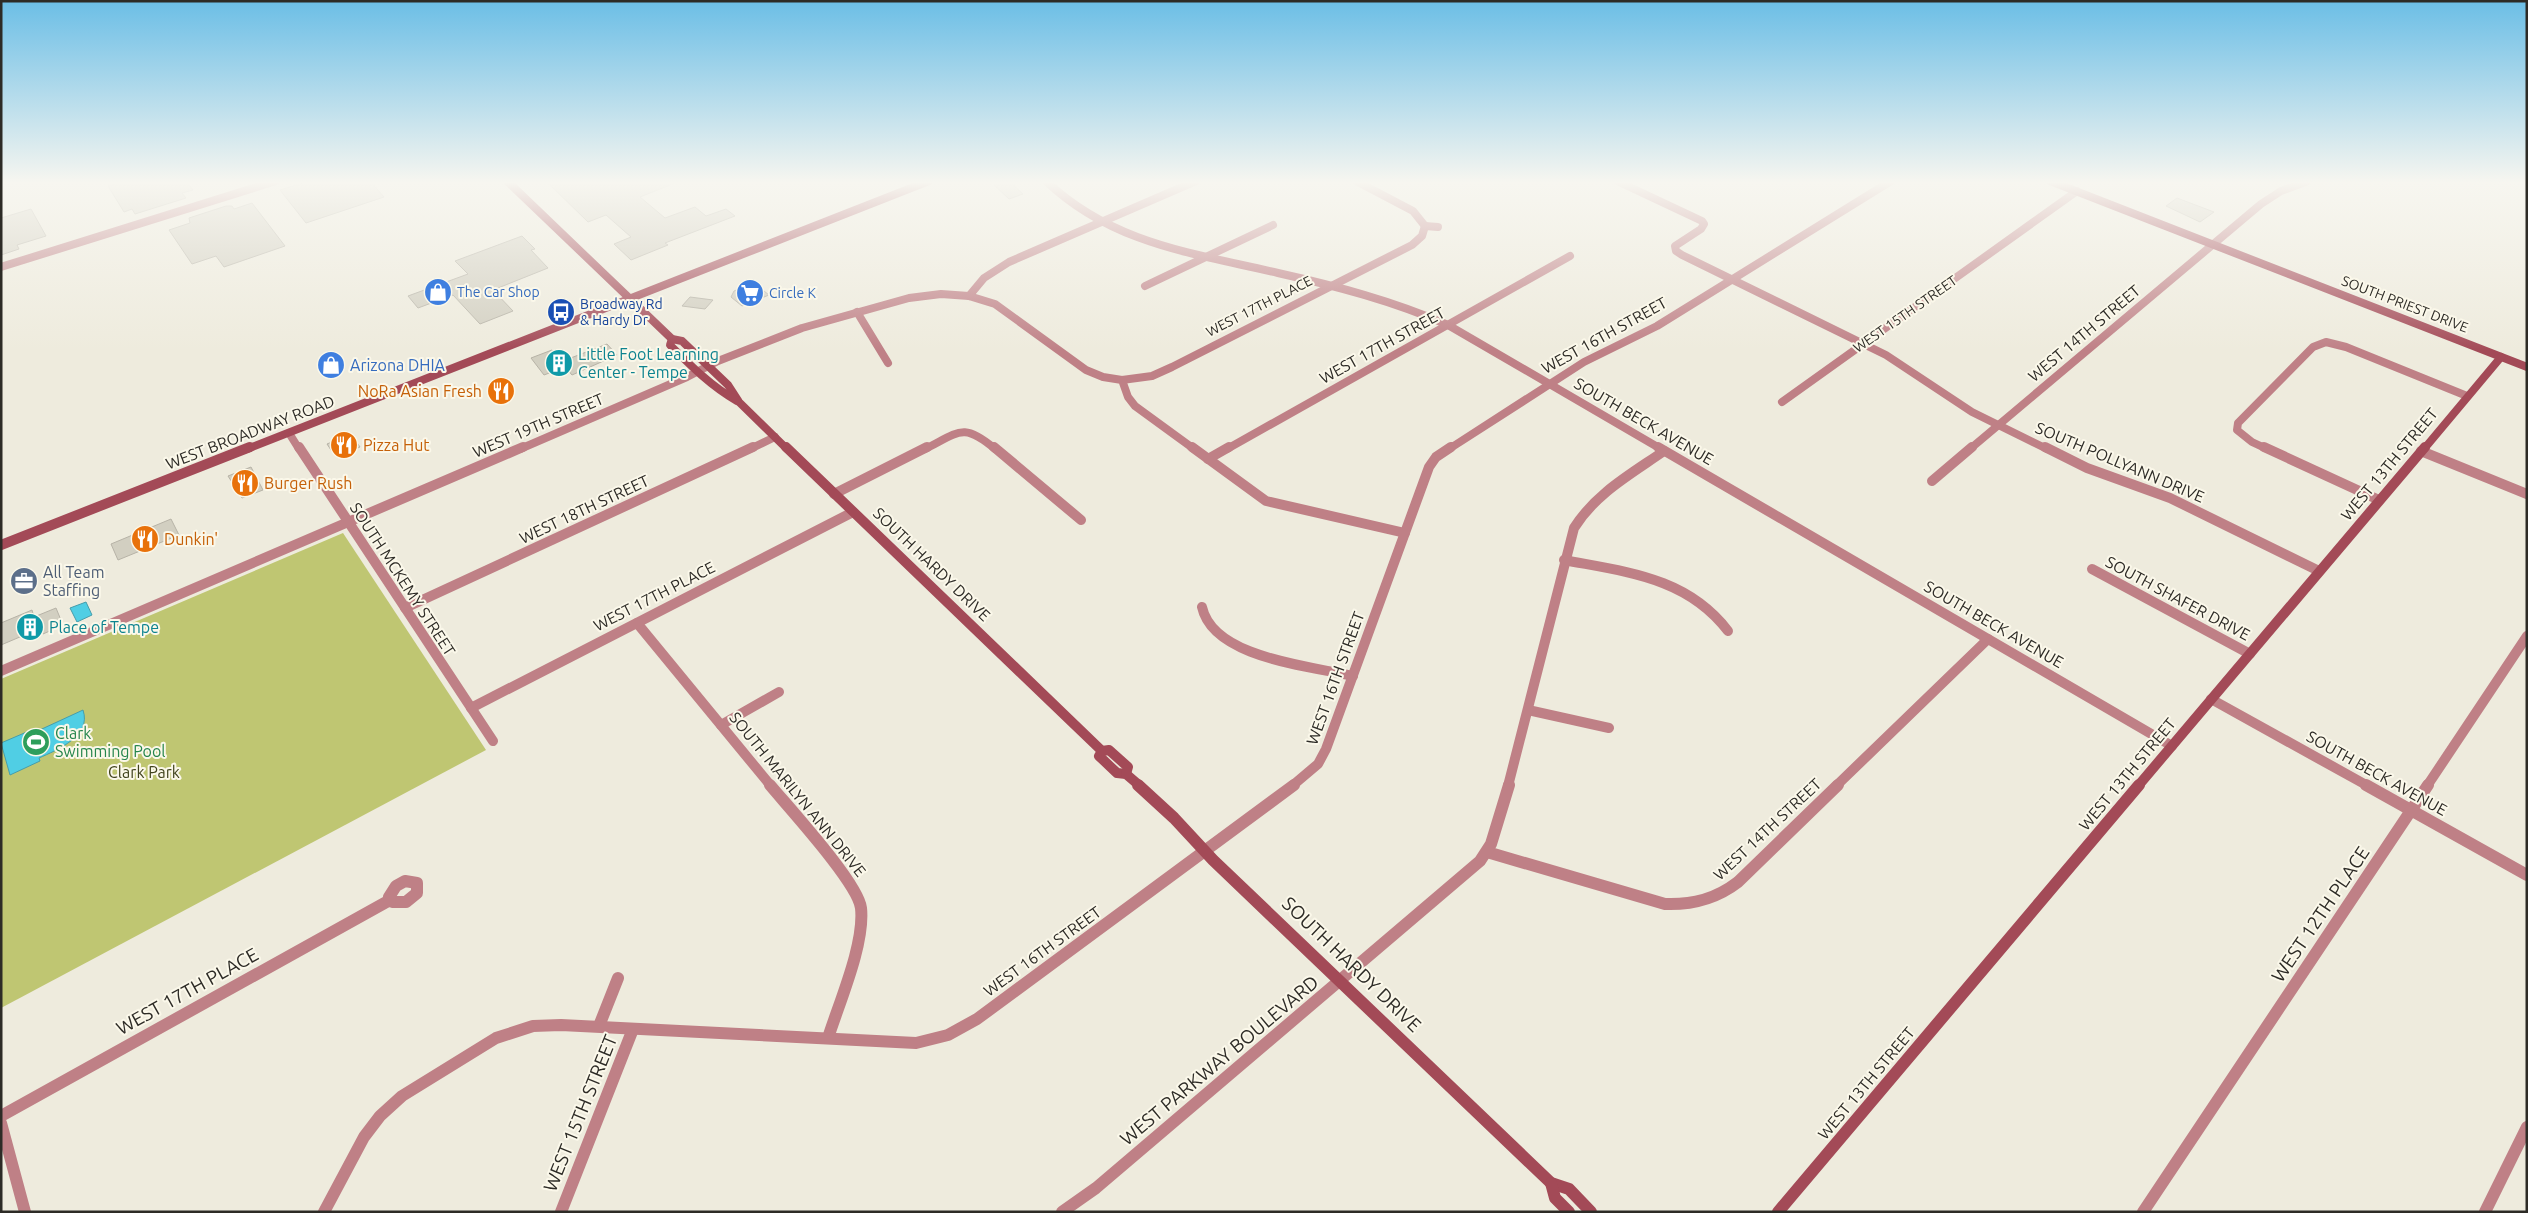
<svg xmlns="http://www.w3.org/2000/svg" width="2528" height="1213" font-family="Ubuntu,sans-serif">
<rect width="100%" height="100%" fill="#eeebdd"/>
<!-- green -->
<path fill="#bfc672" d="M343 533 486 750 1 1008V679Z"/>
<!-- water -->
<g fill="#50cee4" stroke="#469dab">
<path d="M86 602 92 615 77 622 70 608Z"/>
<path d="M83 710C92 736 57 750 39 758L40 761 10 775 1 743 29 731 31 734Z"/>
</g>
<!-- building -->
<g fill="#d2cfc1" stroke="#b7b3a7">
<path d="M126 181H186L193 190 182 193 186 198 135 214 132 209 124 212 108 186Z"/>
<path d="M309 181H370L384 197 306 223 280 190Z"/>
<path d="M546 181H680L640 197 665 218 695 207 706 216 726 209 735 216 665 243 668 245 631 260 614 244 631 237 606 215 588 222Z"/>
<path d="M1003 181H1009L1023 194 1009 199 993 184Z"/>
<path d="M2177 198 2214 212 2200 222 2166 206Z"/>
<path d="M252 203 285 246 224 267 216 256 192 264 169 230 190 223 189 218 226 206H232L234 209Z"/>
<path d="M31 209 46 236 17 245 19 249 1 255V218Z"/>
<path d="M522 236 535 249 531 250 548 268 493 290 513 311 480 324 453 295 418 308 408 296 468 274 455 261Z"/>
<path d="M754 283 769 295 742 306 731 297 734 291Z"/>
<path d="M690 297 713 300 705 309 682 306Z"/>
<path d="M607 344 617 355 572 375 565 367 544 375 531 358 552 350 563 361Z"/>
<path d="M351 434 360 447 341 455 338 451 333 453 327 444Z"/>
<path d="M251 467 263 490 242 498 228 476Z"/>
<path d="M171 519 179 535 118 560 111 544Z"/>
<path d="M56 608 63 625 43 634 41 628 1 645V623L32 610 34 617Z"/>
</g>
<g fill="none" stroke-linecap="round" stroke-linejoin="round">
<!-- street-far2 -->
<g stroke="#bf8086" stroke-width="8">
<path d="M1046 181C1112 244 1193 253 1278 273 1336 286 1393 301 1448 325L1661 449"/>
<path d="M1356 181 1413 211 1425 226"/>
<path d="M1617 181 1702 221 1704 224 1701 229 1675 246 1676 251 1682 255 1886 355 1972 412 2047 449"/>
<path d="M1425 226 1438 227"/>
<path d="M1 267 276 181"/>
<path d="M1145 286 1273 225"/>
<path d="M969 296 984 278 1009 262 1196 181"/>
<path d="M857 312 888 363"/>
<path d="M1122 380 1152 376 1172 367 1412 245 1422 236 1425 226"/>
<path d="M1782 402 2077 191"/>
<path d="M289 433 299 449"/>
<path d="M520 449 687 377 718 361 802 328 909 298 941 294 969 296 995 304 1086 370 1103 377 1122 380 1128 397 1135 406 1194 449"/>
<path d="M750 449 775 437"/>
<path d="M925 449C959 432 963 422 995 449"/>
<path d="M1227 449 1570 256"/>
<path d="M1449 449 1584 362 1657 326 1891 181"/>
<path d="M1970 449 2261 204 2281 191 2308 181"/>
<path d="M2267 449 2252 442 2237 430 2238 423 2313 347 2326 342 2346 347 2467 396"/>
</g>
<!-- street-far1 -->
<g stroke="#bf8086" stroke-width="10">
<path d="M299 447 493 741"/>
<path d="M994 447 1081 520"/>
<path d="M1192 447 1266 501 1405 533"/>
<path d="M1658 447 2172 746"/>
<path d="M2045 447 2087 468 2170 498 2319 571"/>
<path d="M2264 447 2379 500"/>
<path d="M2421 451 2527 494"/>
<path d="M1208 459 1229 447"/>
<path d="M1932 481 1972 447"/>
<path d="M834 494 927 447"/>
<path d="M1564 560C1626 572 1687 577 1728 631"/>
<path d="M2092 569 2250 654"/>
<path d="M1202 607C1213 658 1310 666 1353 676"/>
<path d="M405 608 753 447"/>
<path d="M637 623 771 786"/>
<path d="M1 671 523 447"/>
<path d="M2211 699 2368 786"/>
<path d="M471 708 853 512"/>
<path d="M1528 710 1609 728"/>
<path d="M721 725 779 692"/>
<path d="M1292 786 1318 764 1326 749 1429 467 1436 457 1451 447"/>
<path d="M1508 786 1574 528C1596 493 1631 474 1664 451"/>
<path d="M1836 786 1988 639"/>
<path d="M2427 786 2527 636"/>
</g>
<!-- street -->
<g stroke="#bf8086" stroke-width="12">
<path d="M770 785C790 809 858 883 861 908 865 944 839 1003 828 1038"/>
<path d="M2366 785 2527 875"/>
<path d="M1487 852 1665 904C1693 905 1716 899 1738 882L1838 785"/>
<path d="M405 881 417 883V893L406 902H392L389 897 396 886Z"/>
<path d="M599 1026 618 978"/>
<path d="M1 1116 390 900"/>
<path d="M1 1123 25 1212"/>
<path d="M324 1212 364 1137 380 1116 402 1096 496 1038 533 1026 561 1025 916 1043 948 1035 977 1019 1294 785"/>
<path d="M561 1212 633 1029"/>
<path d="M1062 1212 1096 1188 1480 861 1491 844 1509 785"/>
<path d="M2143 1212 2428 785"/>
<path d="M2485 1212 2527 1127"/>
</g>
<!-- secondary-far2 -->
<g stroke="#a34a57" stroke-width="8">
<path d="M507 181 672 339 682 341 728 385 739 402 787 449"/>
<path d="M2050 181 2527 367"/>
<path d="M672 339 670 345C691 366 711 386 737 401"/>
<path d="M247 449 929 181"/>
<path d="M2424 449 2501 357"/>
</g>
<!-- secondary-far1 -->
<g stroke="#a34a57" stroke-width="10">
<path d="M786 447 1102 751"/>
<path d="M1 545 250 447"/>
<path d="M1102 751 1099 756 1117 773 1126 774 1140 786"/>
<path d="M1102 751 1109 750 1128 767 1126 774"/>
<path d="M2138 786 2425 447"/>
</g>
<!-- secondary -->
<g stroke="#a34a57" stroke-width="12">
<path d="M1138 785 1174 818 1213 860 1551 1183 1569 1189 1591 1212"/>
<path d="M1551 1183 1555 1198 1569 1212"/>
<path d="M1778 1212 2139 785"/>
</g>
</g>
<!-- sky -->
<linearGradient id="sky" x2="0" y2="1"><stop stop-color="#6bbee6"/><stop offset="0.52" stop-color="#f7f6f0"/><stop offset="1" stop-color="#f7f6f0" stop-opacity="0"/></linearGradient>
<rect width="2528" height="351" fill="url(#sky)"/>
<!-- icons -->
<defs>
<g id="shop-disc" transform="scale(1.4375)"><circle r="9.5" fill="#3f7fe0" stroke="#fbf8ea"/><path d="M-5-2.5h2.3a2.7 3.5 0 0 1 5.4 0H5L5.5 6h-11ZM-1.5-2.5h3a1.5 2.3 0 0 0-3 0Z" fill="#fff"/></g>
<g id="supermarket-disc" transform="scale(1.4375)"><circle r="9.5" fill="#3f7fe0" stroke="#fbf8ea"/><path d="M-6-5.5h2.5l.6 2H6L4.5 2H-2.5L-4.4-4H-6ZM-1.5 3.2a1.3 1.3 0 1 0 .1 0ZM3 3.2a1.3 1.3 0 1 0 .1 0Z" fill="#fff"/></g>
<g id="bus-disc" transform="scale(1.4375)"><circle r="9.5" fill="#1a4fb4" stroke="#fbf8ea"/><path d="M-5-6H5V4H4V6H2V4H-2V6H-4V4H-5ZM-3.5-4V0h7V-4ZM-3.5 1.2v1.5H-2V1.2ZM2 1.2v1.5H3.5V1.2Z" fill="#fff"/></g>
<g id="building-disc" transform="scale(1.4375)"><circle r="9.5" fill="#0f9aa8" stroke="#fbf8ea"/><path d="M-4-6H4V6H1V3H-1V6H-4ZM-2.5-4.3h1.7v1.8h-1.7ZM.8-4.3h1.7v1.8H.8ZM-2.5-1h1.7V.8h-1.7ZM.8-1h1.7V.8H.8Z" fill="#fff"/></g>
<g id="restaurant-disc" transform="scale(1.4375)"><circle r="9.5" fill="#e8710a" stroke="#fbf8ea"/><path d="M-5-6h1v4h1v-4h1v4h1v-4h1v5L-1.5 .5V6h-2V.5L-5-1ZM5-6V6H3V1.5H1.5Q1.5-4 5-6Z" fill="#fff"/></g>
<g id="office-disc" transform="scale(1.4375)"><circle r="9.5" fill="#5c6f8a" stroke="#fbf8ea"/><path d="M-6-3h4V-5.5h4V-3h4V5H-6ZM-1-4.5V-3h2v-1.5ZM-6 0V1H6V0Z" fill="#fff"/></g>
<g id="stadium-disc" transform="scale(1.4375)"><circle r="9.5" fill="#2e9e5b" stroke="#fbf8ea"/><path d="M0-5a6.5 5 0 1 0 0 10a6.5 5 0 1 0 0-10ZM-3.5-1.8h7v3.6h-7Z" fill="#fff"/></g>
</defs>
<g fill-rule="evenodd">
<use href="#shop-disc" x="438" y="292"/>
<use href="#supermarket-disc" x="750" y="293"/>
<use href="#bus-disc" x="561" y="312"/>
<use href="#building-disc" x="559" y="363"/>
<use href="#shop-disc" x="331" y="365"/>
<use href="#restaurant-disc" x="501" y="391"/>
<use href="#restaurant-disc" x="344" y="445"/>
<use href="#restaurant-disc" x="245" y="483"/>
<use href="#restaurant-disc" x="145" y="539"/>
<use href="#office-disc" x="24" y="581"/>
<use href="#building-disc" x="30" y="627"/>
<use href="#stadium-disc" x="36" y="742"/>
</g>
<g text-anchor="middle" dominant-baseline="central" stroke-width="4" stroke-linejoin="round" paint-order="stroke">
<!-- far-shop labels -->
<g font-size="14" fill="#366cbe" stroke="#fbf8ea" text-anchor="start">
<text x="457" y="292">The Car Shop</text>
<text x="769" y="293">Circle K</text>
</g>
<!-- far-transit labels -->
<g font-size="14" fill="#164399" stroke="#fbf8ea" text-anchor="start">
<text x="580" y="304">Broadway Rd<tspan x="580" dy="16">&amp; Hardy Dr</tspan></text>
</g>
<!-- far-street labels -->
<g font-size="14" fill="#2d2b26" stroke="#fbf8ea">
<text transform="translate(2405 304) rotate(21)">SOUTH PRIEST DRIVE</text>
<text transform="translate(1259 306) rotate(-27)">WEST 17TH PLACE</text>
<text transform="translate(1905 314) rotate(-35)">WEST 15TH STREET</text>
</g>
<!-- street labels -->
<g font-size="16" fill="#2d2b26" stroke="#fbf8ea">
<text transform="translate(2084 333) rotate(-40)">WEST 14TH STREET</text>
<text transform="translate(1604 335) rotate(-29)">WEST 16TH STREET</text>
<text transform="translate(1382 345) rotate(-29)">WEST 17TH STREET</text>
<text transform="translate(1644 421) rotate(30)">SOUTH BECK AVENUE</text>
<text transform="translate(538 425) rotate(-23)">WEST 19TH STREET</text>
<text transform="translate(250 432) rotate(-21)">WEST BROADWAY ROAD</text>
<text transform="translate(2120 462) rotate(23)">SOUTH POLLYANN DRIVE</text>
<text transform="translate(2389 464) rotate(-50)">WEST 13TH STREET</text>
<text transform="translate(584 509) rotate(-25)">WEST 18TH STREET</text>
<text transform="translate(932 564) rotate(44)">SOUTH HARDY DRIVE</text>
<text transform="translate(403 579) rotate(57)">SOUTH MCKEMY STREET</text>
<text transform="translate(654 596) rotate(-27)">WEST 17TH PLACE</text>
<text transform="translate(2178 598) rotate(28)">SOUTH SHAFER DRIVE</text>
<text transform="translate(1994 624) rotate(30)">SOUTH BECK AVENUE</text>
<text transform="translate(1335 678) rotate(-70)">WEST 16TH STREET</text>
<text transform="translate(2377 773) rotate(29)">SOUTH BECK AVENUE</text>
<text transform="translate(2127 774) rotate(-50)">WEST 13TH STREET</text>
<text transform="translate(798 794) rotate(51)">SOUTH MARILYN ANN DRIVE</text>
<text transform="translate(1767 829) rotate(-43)">WEST 14TH STREET</text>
<text transform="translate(1042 951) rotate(-36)">WEST 16TH STREET</text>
<text transform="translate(1866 1083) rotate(-50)">WEST 13TH STREET</text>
</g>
<!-- culture labels -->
<g font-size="16" fill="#0d838f" stroke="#fbf8ea" text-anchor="start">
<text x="578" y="354">Little Foot Learning<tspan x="578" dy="18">Center - Tempe</tspan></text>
<text x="49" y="627">Place of Tempe</text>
</g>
<!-- shop labels -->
<g font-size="16" fill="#366cbe" stroke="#fbf8ea" text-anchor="start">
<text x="350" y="365">Arizona DHIA</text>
</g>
<!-- food labels -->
<g font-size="16" fill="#c56008" stroke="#fbf8ea" text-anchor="start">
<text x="482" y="391" text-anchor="end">NoRa Asian Fresh</text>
<text x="363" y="445">Pizza Hut</text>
<text x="264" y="483">Burger Rush</text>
<text x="164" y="539">Dunkin'</text>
</g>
<!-- service labels -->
<g font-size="16" fill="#4e5e75" stroke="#fbf8ea" text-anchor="start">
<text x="43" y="572">All Team<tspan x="43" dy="18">Staffing</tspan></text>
</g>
<!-- leisure labels -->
<g font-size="16" fill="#27864d" stroke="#fbf8ea" text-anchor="start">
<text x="55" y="733">Clark<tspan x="55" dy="18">Swimming Pool</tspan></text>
</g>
<!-- park labels -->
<g font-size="16" fill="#40431d" stroke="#fbf8ea">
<text x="144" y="772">Clark Park</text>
</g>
<!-- near-street labels -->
<g font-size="19" fill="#2d2b26" stroke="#fbf8ea">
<text transform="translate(2320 914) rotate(-56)">WEST 12TH PLACE</text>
<text transform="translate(1352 964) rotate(44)">SOUTH HARDY DRIVE</text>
<text transform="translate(187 991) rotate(-29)">WEST 17TH PLACE</text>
<text transform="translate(1219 1060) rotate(-40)">WEST PARKWAY BOULEVARD</text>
<text transform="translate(580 1113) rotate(-68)">WEST 15TH STREET</text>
</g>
</g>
<!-- border -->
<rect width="2528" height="1213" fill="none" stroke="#2d2b26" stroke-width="5"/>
</svg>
